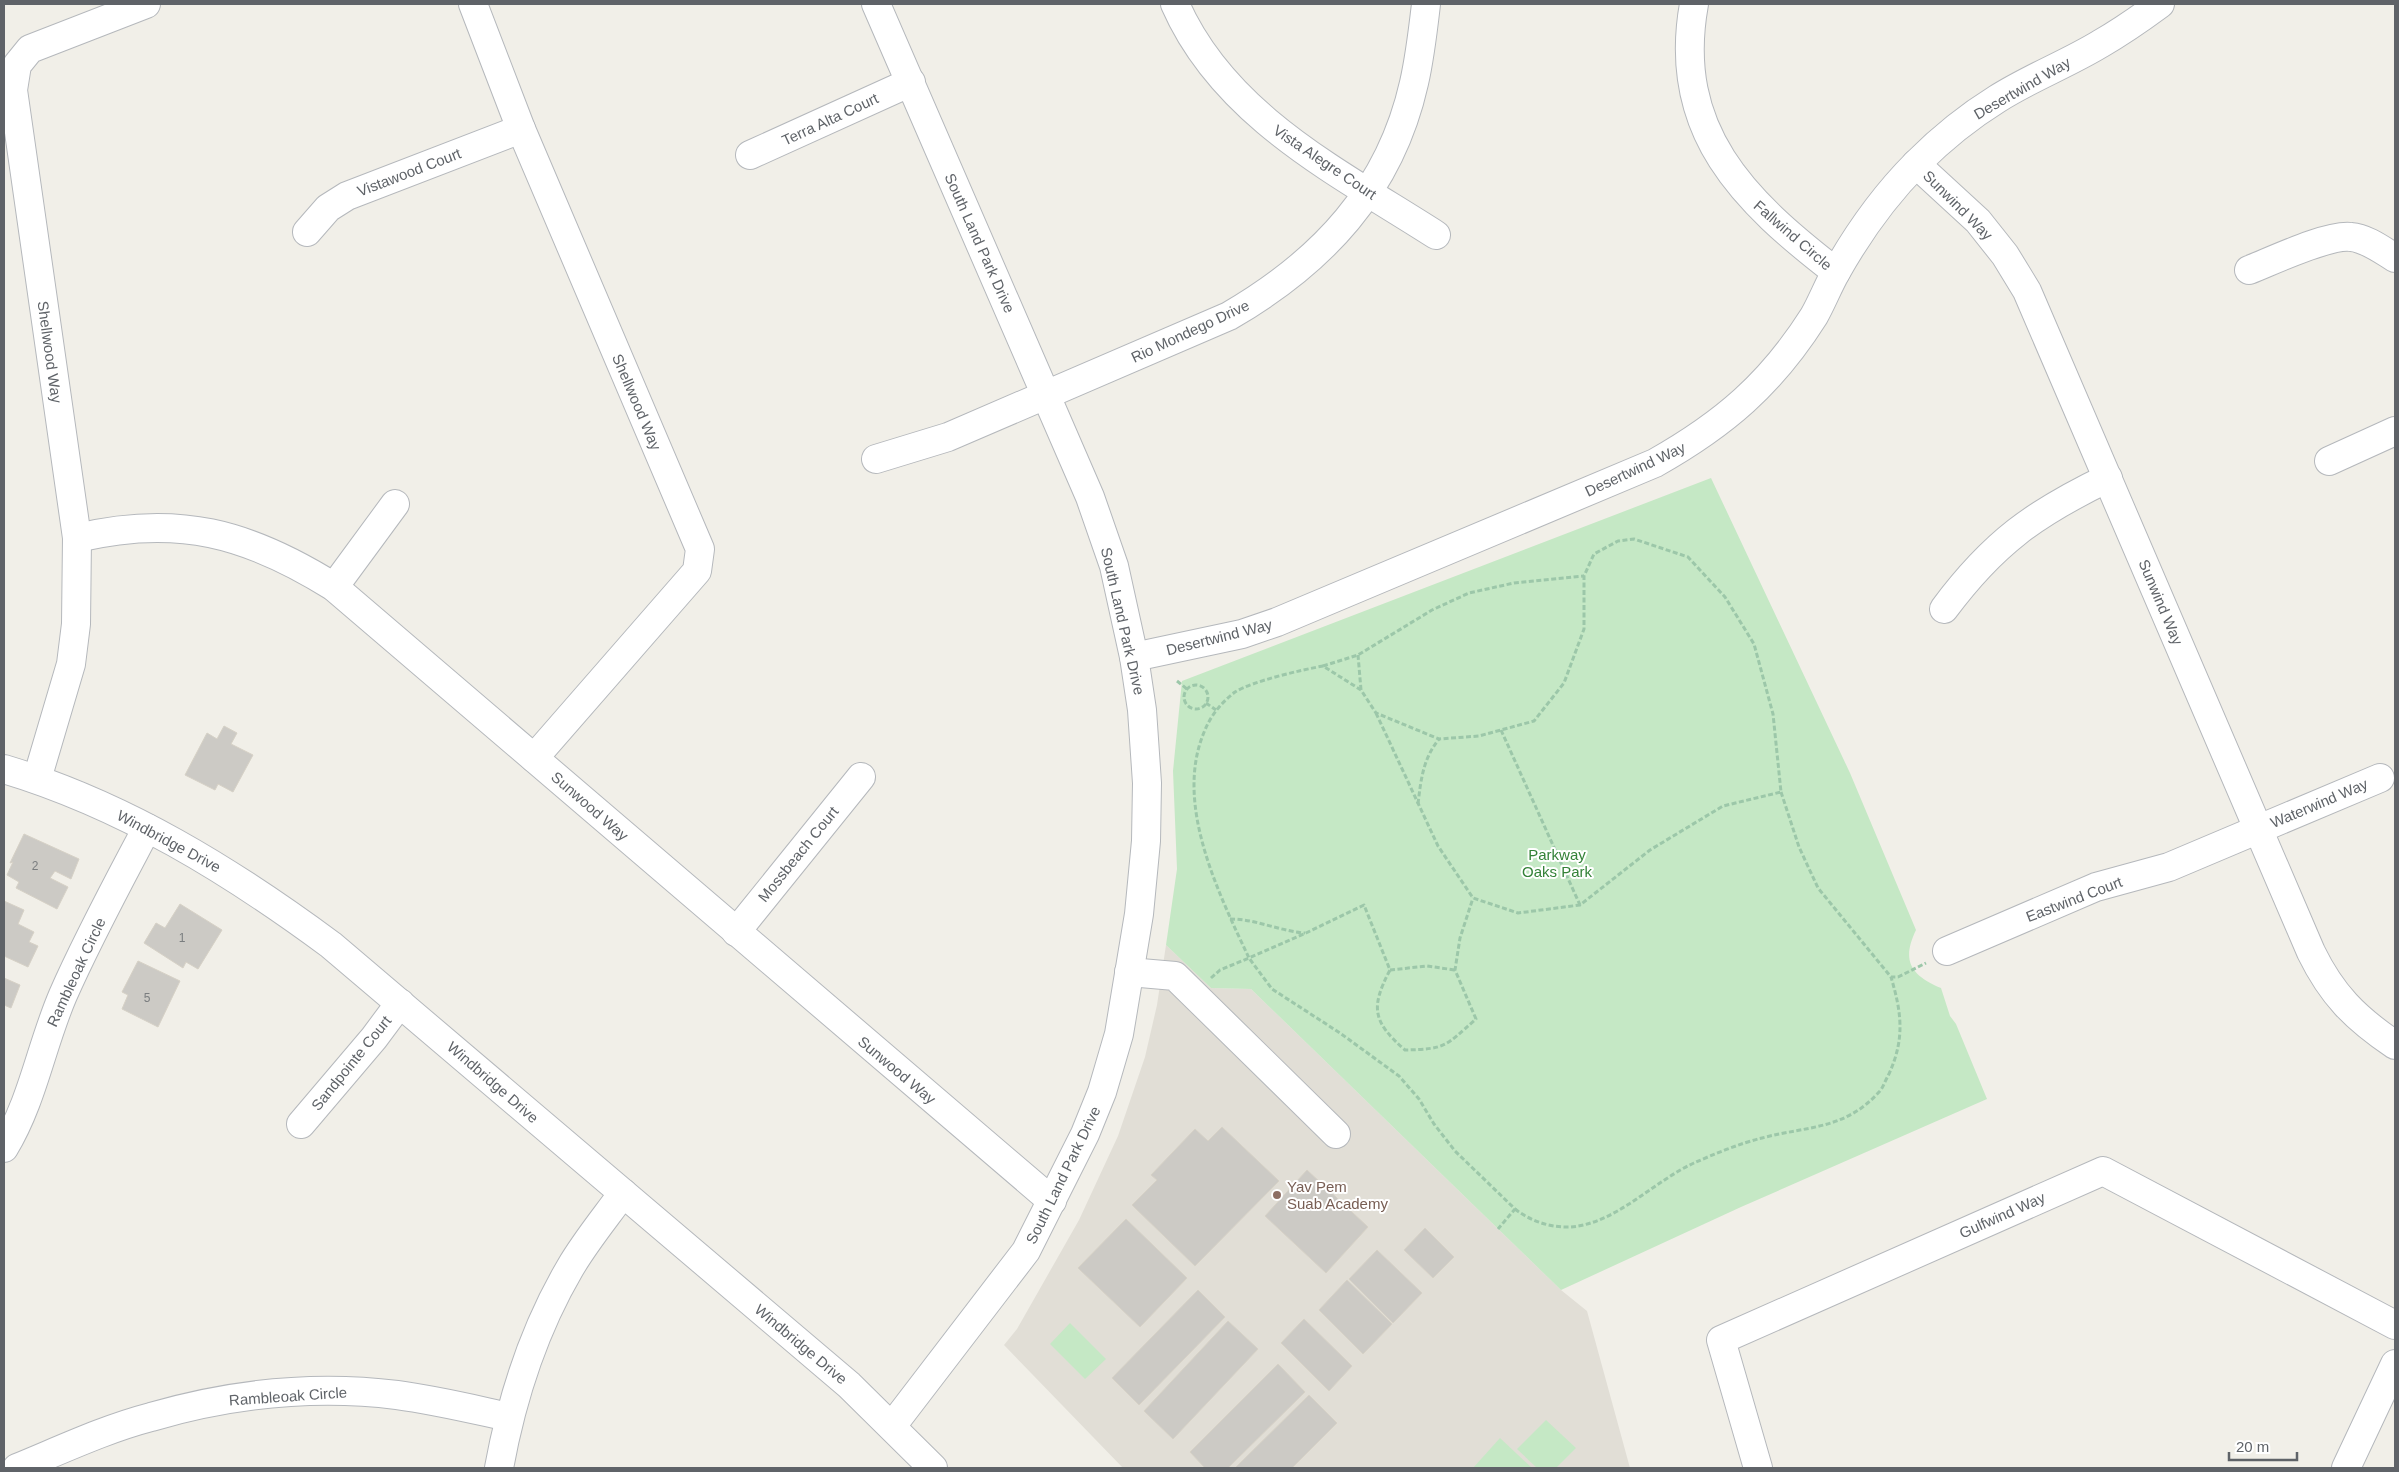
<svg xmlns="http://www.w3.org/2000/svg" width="2399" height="1472" font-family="Helvetica,sans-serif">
<rect width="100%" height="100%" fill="#f1efe8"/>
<!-- education -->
<path fill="#e1ded6" d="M1166 945 1211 988 1251 989 1561 1290 1587 1311 1630 1468H1123L1004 1345 1017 1329 1079 1220 1118 1136 1145 1057 1157 1005Z"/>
<!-- green -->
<g fill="#c5e8c5">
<path d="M1711 478 1850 773 1916 930C1901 961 1911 975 1941 988L1950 1016 1956 1024 1987 1099 1741 1207 1561 1290 1251 989 1211 988 1166 945 1177 869 1173 771 1182 681Z"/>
<path d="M1070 1323 1106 1359 1085 1379 1050 1344Z"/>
<path d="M1546 1420 1576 1448 1556 1468H1537L1517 1449Z"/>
<path d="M1500 1438 1532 1468H1473Z"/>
</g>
<!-- building -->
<g fill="#cccac5" stroke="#d6d1c6">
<path d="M224 726 237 733 231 744 253 755 233 792 218 784 215 790 185 775 207 733 217 739Z"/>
<path d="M24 834 79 859 71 879 55 871 50 878 68 887 57 909 16 888 19 882 7 875 13 862 10 863Z"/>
<path d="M4 901 24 910 18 924 34 932 29 942 38 946 28 967 4 956Z"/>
<path d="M180 904 222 930 198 969 186 962 183 968 144 943 156 923 165 928Z"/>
<path d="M138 961 180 981 158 1027 122 1009 128 995 122 992Z"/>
<path d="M4 978 20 985 11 1008 4 1005Z"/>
<path d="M1222 1127 1279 1181 1195 1266 1132 1205 1157 1180 1151 1175 1195 1129 1208 1141Z"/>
<path d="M1307 1170 1368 1227 1326 1273 1265 1216Z"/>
<path d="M1126 1219 1187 1278 1140 1327 1078 1268Z"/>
<path d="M1425 1228 1454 1257 1433 1278 1404 1250Z"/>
<path d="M1377 1250 1422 1293 1393 1323 1349 1279Z"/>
<path d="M1347 1280 1392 1324 1363 1354 1319 1310Z"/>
<path d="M1198 1290 1225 1317 1139 1405 1112 1378Z"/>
<path d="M1304 1319 1352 1366 1329 1391 1281 1343Z"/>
<path d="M1228 1321 1258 1349 1173 1439 1144 1411Z"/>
<path d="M1278 1364 1305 1392 1228 1468H1205L1190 1452Z"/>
<path d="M1309 1395 1337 1423 1292 1468H1235Z"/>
</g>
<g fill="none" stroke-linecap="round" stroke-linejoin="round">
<!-- minor casing -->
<g stroke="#b5b8bc" stroke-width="30">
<g id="minor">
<path d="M473 4 521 129 700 549 697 571 534 758"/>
<path d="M876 4 1090 497 1114 566 1134 657 1142 710 1147 783 1146 841 1139 914 1119 1034 1102 1092 1085 1134 1026 1251 892 1426"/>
<path d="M1175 4C1224 116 1338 172 1436 235"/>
<path d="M1694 4C1671 131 1744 201 1836 272"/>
<path d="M750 155 911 82"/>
<path d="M1916 164 1978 221 2005 255 2027 291 2311 952C2332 995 2355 1018 2395 1045"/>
<path d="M307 232 328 208 347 196 521 129"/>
<path d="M2249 270C2272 261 2328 234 2351 237 2366 238 2382 250 2395 258"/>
<path d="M876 459 948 437 1229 316C1322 262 1390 190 1414 83 1420 57 1423 30 1426 4"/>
<path d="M2329 461 2395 431"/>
<path d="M77 538C177 514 248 533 334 587L1052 1201"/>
<path d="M334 587 395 504"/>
<path d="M1944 609C1993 543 2035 513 2108 478"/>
<path d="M1134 657 1242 634 1277 622 1655 463C1724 424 1771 384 1814 316 1822 302 1828 286 1836 272 1858 233 1885 195 1917 163 1941 139 1968 117 1997 99 2030 78 2067 64 2100 44 2121 32 2141 18 2160 4"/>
<path d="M4 769C124 805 231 871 331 945L849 1385 933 1468"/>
<path d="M37 779 71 664 76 624 77 538 13 90 17 65 30 49 146 4"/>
<path d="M736 932 861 777"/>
<path d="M1947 951 2096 887 2169 867 2380 778"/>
<path d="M1129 972 1175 976 1336 1134"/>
<path d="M301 1124 374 1038 400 1003"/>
<path d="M4 1148C33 1100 41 1046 63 995 88 938 118 883 147 828"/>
<path d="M17 1468C61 1450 105 1429 151 1417 230 1394 315 1385 397 1395 435 1400 472 1409 509 1417"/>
<path d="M499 1468C512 1397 533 1331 570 1268 585 1242 605 1218 623 1193"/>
<path d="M1758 1468 1721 1340 2103 1171 2395 1325"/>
<path d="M2346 1468 2395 1364"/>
</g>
</g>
<!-- path -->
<g stroke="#9cc7a9" stroke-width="3" stroke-dasharray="5 2.5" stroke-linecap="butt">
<path d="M1358 655 1361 690"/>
<path d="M1323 666 1358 655 1432 610 1469 593 1514 583 1584 576"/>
<path d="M1177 681 1187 689"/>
<circle cx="1196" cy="697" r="12"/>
<path d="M1206 703 1216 710"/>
<path d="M1376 713 1438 846 1473 898 1518 913 1580 905 1650 850 1723 806 1781 792 1773 714 1754 644 1725 597 1688 557 1634 539 1618 541 1594 554 1584 576V629L1564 683 1534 721 1479 736 1439 739 1376 713 1361 690 1323 666C1301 670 1253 681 1235 692 1222 702 1211 715 1205 730 1173 802 1218 892 1249 958L1306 933 1364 905 1390 970C1370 1008 1373 1022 1405 1050 1447 1049 1445 1046 1476 1019L1455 970 1460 938 1473 898"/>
<path d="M1501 730 1580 905"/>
<path d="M1781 792 1799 847 1818 888 1891 977H1898L1926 963"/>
<path d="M1418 804C1421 779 1423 759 1439 739"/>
<path d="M1230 919C1256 919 1279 931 1305 933"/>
<path d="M1390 970 1427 966 1455 970"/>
<path d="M1211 978 1220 970 1249 958 1272 989 1340 1033 1399 1076 1419 1099 1434 1124 1455 1151 1515 1209 1498 1229"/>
<path d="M1515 1209C1530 1221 1551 1228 1571 1227 1617 1223 1654 1181 1694 1163 1714 1154 1741 1143 1762 1138 1807 1126 1845 1130 1879 1092 1883 1088 1885 1081 1888 1076 1905 1040 1902 1014 1891 977"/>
</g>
<!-- minor -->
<use href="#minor" stroke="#fff" stroke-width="28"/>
</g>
<!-- markers -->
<circle fill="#8d6e63" stroke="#fff" stroke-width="2" cx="1277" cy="1195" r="5"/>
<g text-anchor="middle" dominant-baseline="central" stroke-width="4" stroke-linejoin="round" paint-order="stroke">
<!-- number labels -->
<g font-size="12" fill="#7a7d7f">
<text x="35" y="866">2</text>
<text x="182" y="938">1</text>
<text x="147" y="998">5</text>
</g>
<!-- street labels -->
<g font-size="15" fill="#5f6368" stroke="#fff">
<text transform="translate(2022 88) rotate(-30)">Desertwind Way</text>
<text transform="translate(830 119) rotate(-25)">Terra Alta Court</text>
<text transform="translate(1325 162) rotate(34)">Vista Alegre Court</text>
<text transform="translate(409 172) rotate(-21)">Vistawood Court</text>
<text transform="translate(1958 205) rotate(45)">Sunwind Way</text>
<text transform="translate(1793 235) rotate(41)">Fallwind Circle</text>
<text transform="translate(980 243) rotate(66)">South Land Park Drive</text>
<text transform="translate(1190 331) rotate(-25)">Rio Mondego Drive</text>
<text transform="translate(50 352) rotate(82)">Shellwood Way</text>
<text transform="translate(637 402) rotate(67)">Shellwood Way</text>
<text transform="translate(1635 469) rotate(-25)">Desertwind Way</text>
<text transform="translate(2161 602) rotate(67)">Sunwind Way</text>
<text transform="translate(1123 621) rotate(77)">South Land Park Drive</text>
<text transform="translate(1219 637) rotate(-14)">Desertwind Way</text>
<text transform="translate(2319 803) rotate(-23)">Waterwind Way</text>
<text transform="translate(590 806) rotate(41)">Sunwood Way</text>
<text transform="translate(169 841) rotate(28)">Windbridge Drive</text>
<text transform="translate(798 854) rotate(-51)">Mossbeach Court</text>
<text transform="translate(2074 899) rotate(-21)">Eastwind Court</text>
<text transform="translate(76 972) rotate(-65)">Rambleoak Circle</text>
<text transform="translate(351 1063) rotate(-51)">Sandpointe Court</text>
<text transform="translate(897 1070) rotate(40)">Sunwood Way</text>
<text transform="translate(493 1082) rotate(41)">Windbridge Drive</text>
<text transform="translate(1063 1175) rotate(-64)">South Land Park Drive</text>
<text transform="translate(2002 1215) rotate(-24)">Gulfwind Way</text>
<text transform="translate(801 1344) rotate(40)">Windbridge Drive</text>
<text transform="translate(288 1396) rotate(-4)">Rambleoak Circle</text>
</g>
<!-- park labels -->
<g font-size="15" fill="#348238" stroke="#fff">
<text x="1557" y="854">Parkway<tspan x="1557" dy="17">Oaks Park</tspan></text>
</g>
<!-- education labels -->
<g font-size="15" fill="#785e54" stroke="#fff" text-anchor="start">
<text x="1287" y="1186">Yav Pem<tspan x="1287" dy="17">Suab Academy</tspan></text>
</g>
</g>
<!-- border -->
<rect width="2399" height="1472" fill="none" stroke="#5f6368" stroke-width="10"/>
<!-- scale -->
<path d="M2229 1452v8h68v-8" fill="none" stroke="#5f6368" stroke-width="2.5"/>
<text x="2236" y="1452" font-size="15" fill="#5f6368" stroke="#ffffff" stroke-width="4" paint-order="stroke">20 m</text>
</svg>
